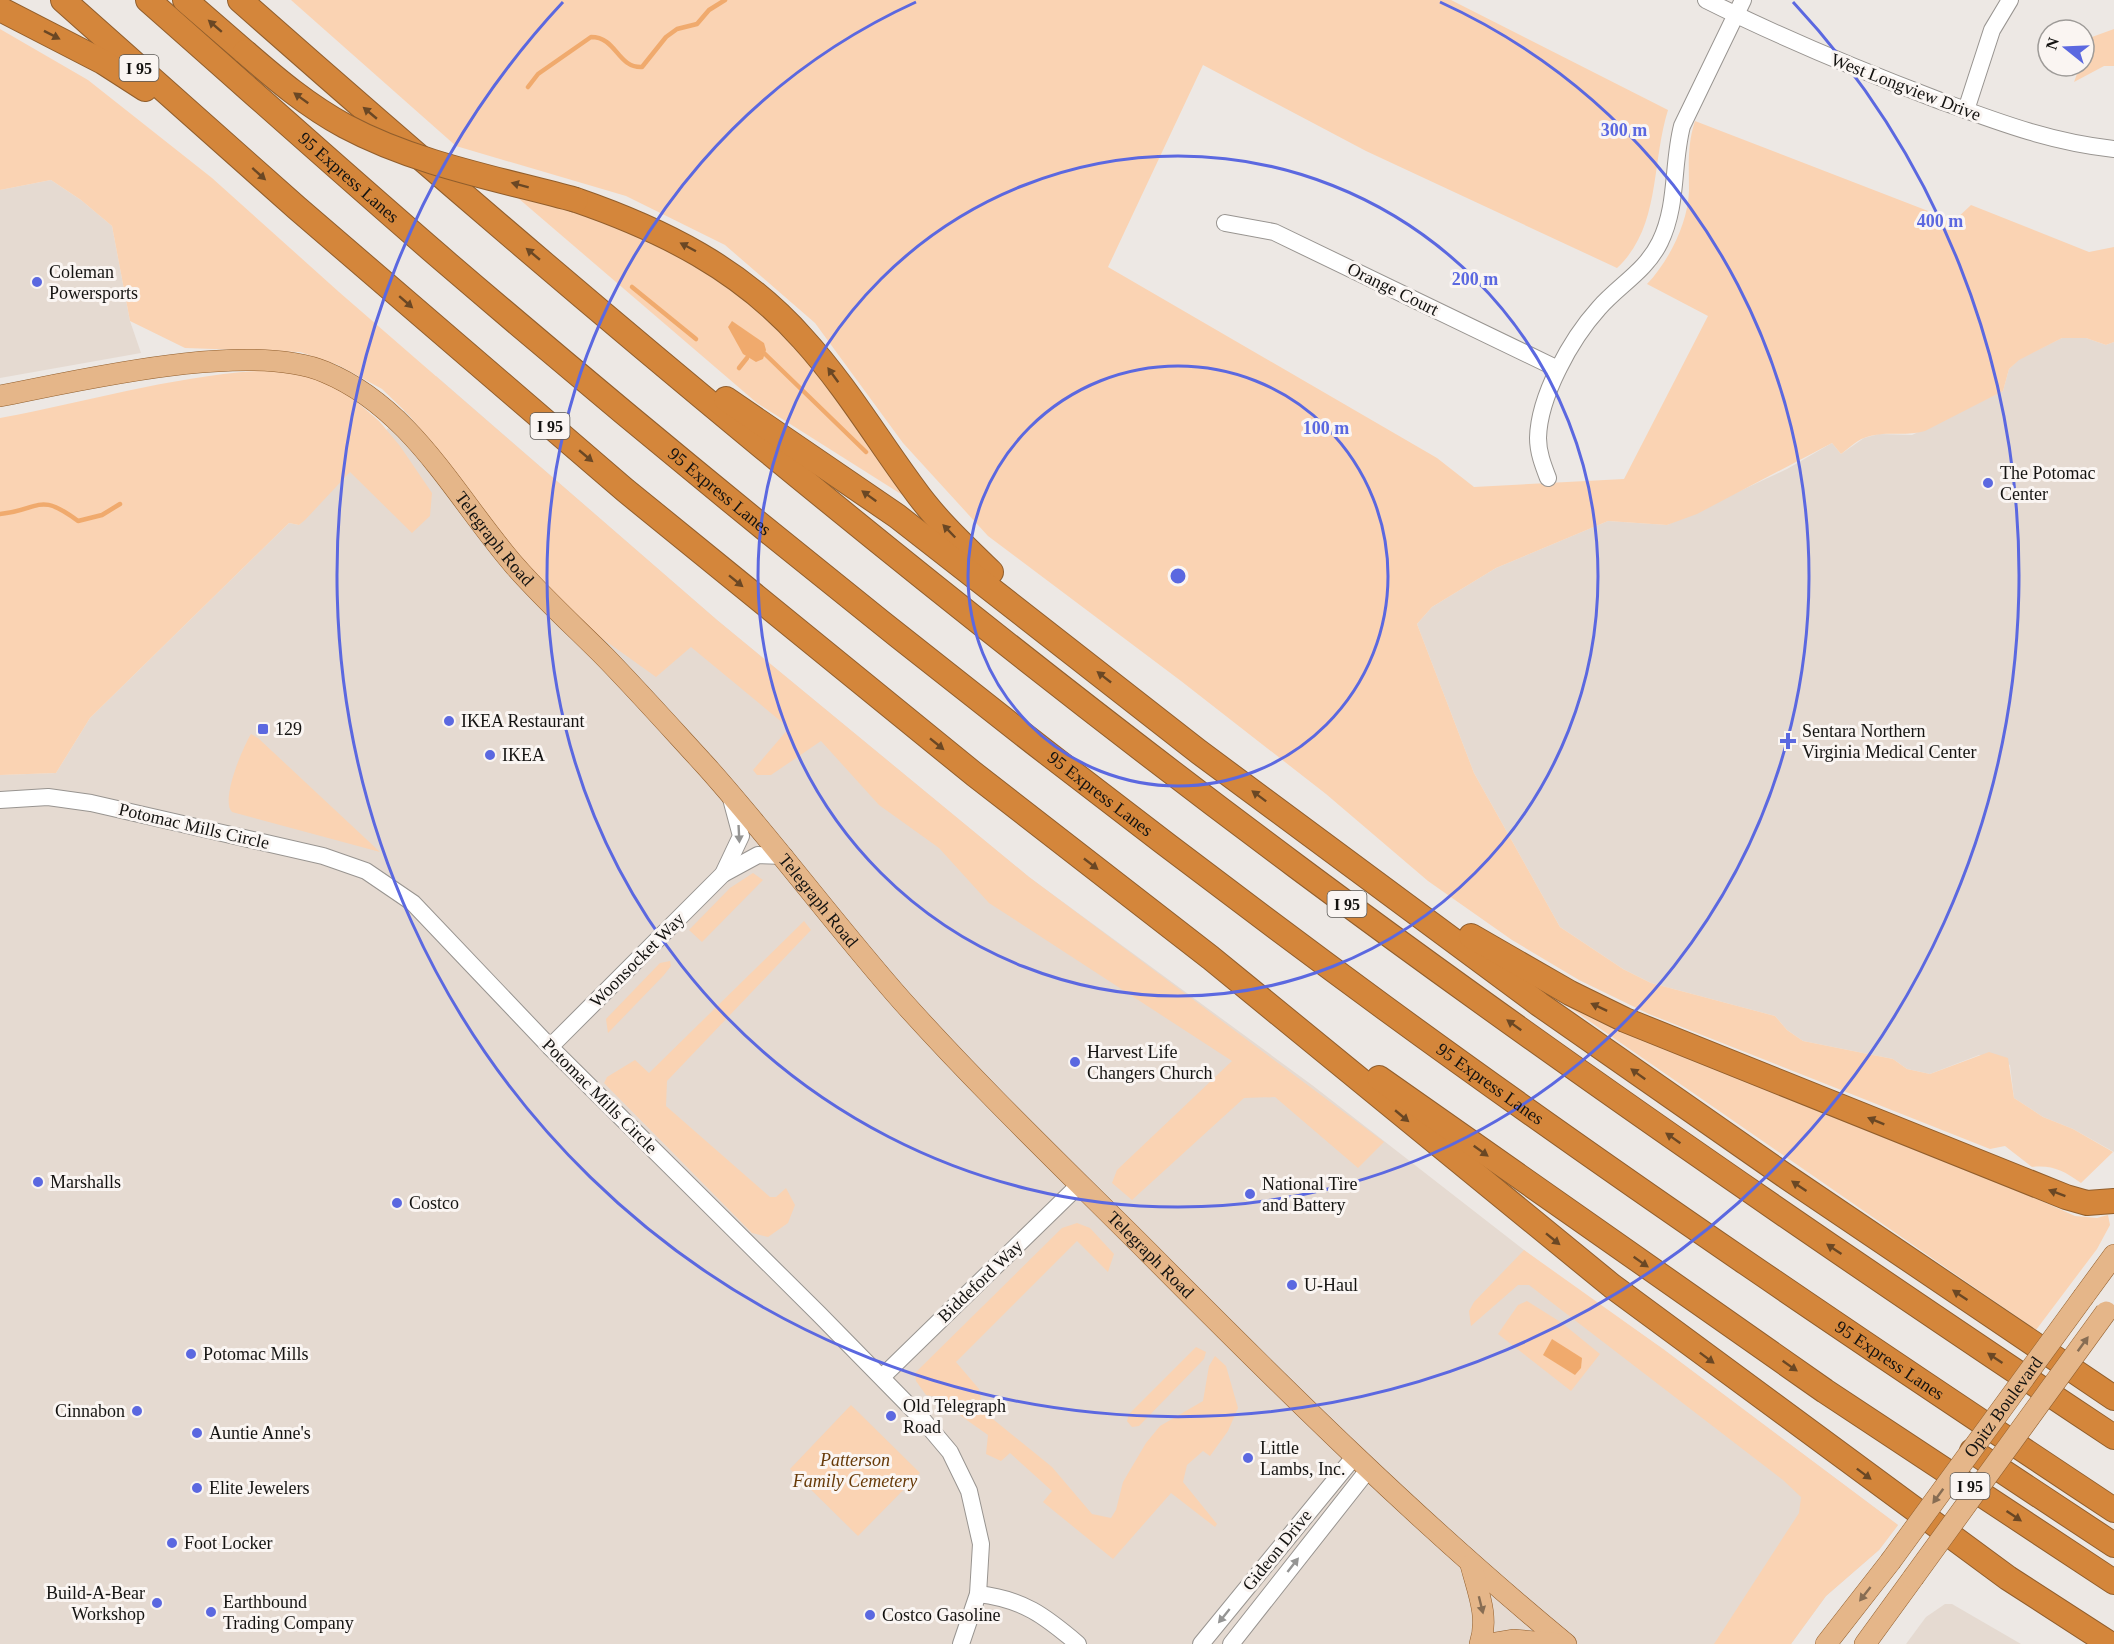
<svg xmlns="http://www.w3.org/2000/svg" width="2114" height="1644" font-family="'Times New Roman',serif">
<rect width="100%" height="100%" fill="#ede8e4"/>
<!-- built -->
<g fill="#e5dad1">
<path d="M51 180 81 200 112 226 130 321 141 353 0 378V190Z"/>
<path d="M2062 338H2086L2106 345 2114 342V1152L2073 1129 2043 1117 2014 1098 2010 1065 1979 1055 1930 1074 1907 1069 1893 1059 1803 1041 1787 1030 1775 1016 1651 983 1623 969 1560 927 1474 773 1417 624 1432 607 1496 568 1608 521 1667 525 1787 469 1832 443 1841 454 1864 438 1879 434 1912 435 2003 391 2009 369 2019 359Z"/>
<path d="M436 376 717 620 1029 877 1312 1085 1551 1271 1663 1349 1898 1525 1879 1550 1826 1596 1791 1644H0V775L56 773 90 718 289 523 299 525Z"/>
<path d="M1945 1604H1952L2021 1644H1906L1926 1617Z"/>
</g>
<!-- green -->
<g fill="#fad3b3">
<path d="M291 0H1451L1668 110C1651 164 1661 227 1617 268L1366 151 1203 65 1108 267 1437 458 1474 487 1624 479 1708 316 1647 284C1669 261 1688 223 1689 191 1689 166 1687 145 1695 121L1954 221 1971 205 2089 252 2114 247V342L2106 345 2086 338H2062L2019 360 2009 369 2003 391 1925 431C1905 437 1883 430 1864 438 1856 441 1848 449 1841 454L1832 443 1697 514 1667 525 1608 521 1496 568 1432 607 1417 624 1474 773 1560 927 1623 969 1651 983 1775 1016 1787 1030 1803 1041 1893 1059 1907 1069 1930 1074 1989 1052 2008 1058 2014 1098 2043 1117 2073 1129 2113 1152 2081 1183C2064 1171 2053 1165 2032 1167L2005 1146 1990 1149 1649 1014 1579 980 1512 940 1428 881 1326 794 1181 681 988 536 903 443 815 323 725 245 626 196 456 146Z"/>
<path d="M0 29 88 80 212 178 339 292 717 620 1029 877 1384 1142 1358 1168 1275 1097 1244 1098 1132 1200 1112 1183 1117 1170 1232 1061 989 903 939 848 879 805 821 741 771 775H757L753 770 789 728 691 647 656 677 589 629 521 561 409 415 382 389 338 365 300 352 185 348 130 321 112 226 81 200 51 180 0 190Z"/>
<path d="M2114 29V66H2104L2074 82 2080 66H2084V57L2092 37Z"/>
<path d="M511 192 580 212 655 238 728 283 806 355 912 501 757 403Z"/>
<path d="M277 370 323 379 357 402 379 421 400 446 432 493 430 516 412 533 350 472 305 520 299 525 289 523 90 718 56 773 0 775V418C93 401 182 373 277 370Z"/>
<path d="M251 734 258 738 380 852 232 812C220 800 243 747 251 734Z"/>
<path d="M753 873 763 880 702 942 689 930 730 888Z"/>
<path d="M804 921 811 930 667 1081 666 1106 770 1197H776L786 1188 795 1205 788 1223 768 1237 752 1233 604 1083 607 1077 635 1060 649 1073Z"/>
<path d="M670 961 671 966 664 975 608 1033 606 1019 660 963Z"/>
<path d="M1553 996 1965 1167 2075 1216 2097 1218 2108 1215 2110 1225 2097 1249 2036 1330Z"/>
<path d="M1077 1223 1090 1228 1114 1254 1108 1272 1077 1241 956 1362 979 1389 983 1411 1052 1467 1092 1514 1111 1518 1116 1510 1123 1482 1146 1443 1160 1426 1203 1401 1209 1366 1215 1356 1226 1366 1238 1408 1228 1431 1210 1456 1203 1451 1187 1465 1183 1482 1217 1524 1215 1527 1171 1493 1113 1559 1043 1502 1052 1491 1010 1453 1001 1461 986 1454 988 1435 961 1416 945 1399 926 1395 916 1381 915 1373 1062 1228Z"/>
<path d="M1524 1250 1663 1349 1898 1525 1879 1550 1826 1596 1791 1644H1714L1799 1513 1801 1497 1783 1480 1529 1285H1518L1471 1326 1469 1311 1474 1302Z"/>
<path d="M1527 1301 1562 1323 1600 1354 1571 1391 1498 1334 1518 1305Z"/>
<path d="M1196 1347 1206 1352 1204 1359 1139 1426 1132 1427 1127 1421 1129 1414Z"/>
<path d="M851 1405 920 1473 858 1536 790 1469Z"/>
</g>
<!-- water -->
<g fill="#f0aa6d">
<path d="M732 321 764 343 766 350 763 359 756 362 743 354 728 327Z"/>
<path d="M1552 1339 1582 1358 1581 1368 1575 1375 1543 1355Z"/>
</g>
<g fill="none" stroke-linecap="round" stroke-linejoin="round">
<!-- stream -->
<g stroke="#f0aa6d" stroke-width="4.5">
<path d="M528 87 538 74 591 37C617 37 617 68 642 67L666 37 677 29 697 24 709 10 725 0"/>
<path d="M632 287 696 339"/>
<path d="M765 354 866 452"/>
<path d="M739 368 747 358"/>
<path d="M0 514C41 510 38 491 78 521L102 515 120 504"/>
</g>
<!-- minor casing -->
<g stroke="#989490" stroke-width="18">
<g id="minor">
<path d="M1706 0C1782 38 1859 70 1938 100 1998 122 2050 142 2114 149"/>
<path d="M1966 110 1992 30 2010 0"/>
<path d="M1225 223 1274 232 1558 369"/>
<path d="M1548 478C1543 465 1538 452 1538 438 1539 396 1571 339 1599 308 1619 285 1646 271 1660 242 1678 205 1672 165 1682 126L1743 0"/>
<path d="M0 800 48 797 91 803 323 856 366 871 413 903 550 1047 819 1314 923 1420 950 1452 969 1491 981 1544 978 1594 961 1644"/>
<path d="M723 874 758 855 785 856"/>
<path d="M550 1047 723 874 741 836 730 795"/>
<path d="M882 1377 1079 1185"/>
<path d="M978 1594C1023 1599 1045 1616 1078 1644"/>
<path d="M1201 1644 1354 1457"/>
<path d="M1231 1644 1368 1470"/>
</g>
</g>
<!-- major casing -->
<g stroke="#915e2c" stroke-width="22">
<g id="major">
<path id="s1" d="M0 396C82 380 249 340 325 372 412 408 456 498 515 566 543 598 575 627 605 657 639 692 672 729 706 766 774 842 835 925 903 1002 981 1089 1066 1170 1148 1252 1283 1388 1418 1522 1566 1644"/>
<path d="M2084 1296 2114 1255"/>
<path d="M1471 1565C1478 1592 1489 1617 1480 1644"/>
<path d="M1489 1644 1513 1640 1559 1644"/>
<path d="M1826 1644 1890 1562"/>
<path d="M1865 1644 1913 1578"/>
</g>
</g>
<!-- highway casing -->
<g stroke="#915e2c" stroke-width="26">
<g id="highway">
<path d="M63 0 297 208 625 490 974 774 1211 958 1612 1286 2008 1578 2110 1644"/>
<path id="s2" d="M148 0C248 88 347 177 448 264 749 522 1065 773 1385 1008 1623 1182 1868 1347 2114 1510"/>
<path d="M185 0 245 52"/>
<path d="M240 0C581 301 931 594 1296 866 1563 1065 1837 1253 2114 1437"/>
<path d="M0 9 103 62 145 89"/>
<path d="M576 200C663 230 741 269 803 339 845 385 877 439 914 489 936 520 964 546 991 572"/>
<path d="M726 399 897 516 1199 752 1539 1004 1784 1175 2114 1398"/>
<path d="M1471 936 1570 993 1625 1020 2066 1197 2087 1203 2114 1201"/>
<path d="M1379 1078 1825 1391 2114 1582"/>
<path d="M1972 1451 2114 1545"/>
</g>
</g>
<!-- minor -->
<use href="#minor" stroke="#fff" stroke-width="16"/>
<!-- major -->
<use href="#major" stroke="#e5b689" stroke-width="21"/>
<!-- highway -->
<use href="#highway" stroke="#d4863b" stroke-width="24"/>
<!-- major-bridge casing -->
<g stroke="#915e2c" stroke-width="22" stroke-linecap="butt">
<g id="major-bridge">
<path id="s3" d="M1890 1562 2084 1296"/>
<path d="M1913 1578 2106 1312"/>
</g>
</g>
<!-- highway-bridge casing -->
<g stroke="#915e2c" stroke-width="26" stroke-linecap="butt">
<path id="highway-bridge" d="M245 52C276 79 308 106 345 126 416 164 499 179 576 200"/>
</g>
<!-- major-bridge -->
<use href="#major-bridge" stroke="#e5b689" stroke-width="21"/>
<!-- highway-bridge -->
<use href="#highway-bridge" stroke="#d4863b" stroke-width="24"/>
</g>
<!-- one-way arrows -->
<defs><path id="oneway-solid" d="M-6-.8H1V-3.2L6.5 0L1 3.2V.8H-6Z" transform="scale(1.5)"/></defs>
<g fill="#6a4724">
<use href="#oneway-solid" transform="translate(215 26) rotate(-139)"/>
<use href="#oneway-solid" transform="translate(52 35) rotate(27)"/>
<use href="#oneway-solid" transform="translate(301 98) rotate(-144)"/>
<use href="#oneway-solid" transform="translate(370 113) rotate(-140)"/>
<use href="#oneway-solid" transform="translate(259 174) rotate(42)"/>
<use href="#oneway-solid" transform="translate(520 185) rotate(-165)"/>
<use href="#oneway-solid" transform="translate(688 247) rotate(-152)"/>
<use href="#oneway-solid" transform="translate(533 254) rotate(-140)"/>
<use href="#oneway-solid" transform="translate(406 302) rotate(41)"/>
<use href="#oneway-solid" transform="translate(833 375) rotate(-126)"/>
<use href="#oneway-solid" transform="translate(586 456) rotate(40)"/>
<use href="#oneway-solid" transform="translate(869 496) rotate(-144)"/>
<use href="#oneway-solid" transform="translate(949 531) rotate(-134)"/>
<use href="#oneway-solid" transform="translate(736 581) rotate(39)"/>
<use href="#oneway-solid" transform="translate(1104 677) rotate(-142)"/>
<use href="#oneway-solid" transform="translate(937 744) rotate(39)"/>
<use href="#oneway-solid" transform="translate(1259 796) rotate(-143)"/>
<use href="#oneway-solid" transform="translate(1091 864) rotate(38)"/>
<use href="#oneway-solid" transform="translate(1599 1007) rotate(-155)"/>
<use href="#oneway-solid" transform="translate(1514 1025) rotate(-144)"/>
<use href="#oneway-solid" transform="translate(1638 1074) rotate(-144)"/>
<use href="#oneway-solid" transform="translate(1402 1116) rotate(40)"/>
<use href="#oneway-solid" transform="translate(1876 1121) rotate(-158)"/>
<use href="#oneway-solid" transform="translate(1673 1138) rotate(-145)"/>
<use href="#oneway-solid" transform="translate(1481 1151) rotate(36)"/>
<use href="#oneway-solid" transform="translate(1799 1186) rotate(-146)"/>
<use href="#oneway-solid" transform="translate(2057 1193) rotate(-159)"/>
<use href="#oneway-solid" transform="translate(1553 1239) rotate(39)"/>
<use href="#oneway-solid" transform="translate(1834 1249) rotate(-146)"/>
<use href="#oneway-solid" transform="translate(1641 1262) rotate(35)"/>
<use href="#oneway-solid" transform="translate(1960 1295) rotate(-146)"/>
<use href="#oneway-solid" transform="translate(1707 1358) rotate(37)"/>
<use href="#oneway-solid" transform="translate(1995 1358) rotate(-146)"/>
<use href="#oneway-solid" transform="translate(1790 1366) rotate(35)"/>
<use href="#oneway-solid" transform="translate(1864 1474) rotate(37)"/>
<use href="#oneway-solid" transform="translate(2014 1516) rotate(34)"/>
</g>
<g fill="#959594">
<use href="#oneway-solid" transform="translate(739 834) rotate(87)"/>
<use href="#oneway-solid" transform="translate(1293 1565) rotate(-52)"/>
<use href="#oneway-solid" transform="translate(1224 1616) rotate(129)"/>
</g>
<g fill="#876d53">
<use href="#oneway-solid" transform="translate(2083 1344) rotate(-54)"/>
<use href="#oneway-solid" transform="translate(1938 1496) rotate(126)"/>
<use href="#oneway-solid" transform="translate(1865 1594) rotate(128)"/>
<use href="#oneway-solid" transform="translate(1481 1605) rotate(76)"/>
</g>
<!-- distance rings -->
<g fill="none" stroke="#5b68e0" stroke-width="3">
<circle cx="1178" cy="576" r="210"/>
<circle cx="1178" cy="576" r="420"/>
<path d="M1440 2A631 631 0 1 1 916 2"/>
<path d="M1793 2A841 841 0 1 1 563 2"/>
</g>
<!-- markers -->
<g fill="#5b68e0" stroke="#faf5f2" stroke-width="2">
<circle cx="37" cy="282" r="6"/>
<circle cx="1988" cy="483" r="6"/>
<circle cx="449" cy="721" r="6"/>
<rect x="257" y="723" width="12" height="12" rx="3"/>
<path d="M1785 732h6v6h6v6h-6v6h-6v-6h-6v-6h6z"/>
<circle cx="490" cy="755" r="6"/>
<circle cx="1075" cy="1062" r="6"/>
<circle cx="38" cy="1182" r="6"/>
<circle cx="1250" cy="1194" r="6"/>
<circle cx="397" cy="1203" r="6"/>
<circle cx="1292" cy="1285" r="6"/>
<circle cx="191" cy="1354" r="6"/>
<circle cx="137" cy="1411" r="6"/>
<circle cx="891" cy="1416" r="6"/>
<circle cx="197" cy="1433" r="6"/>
<circle cx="1248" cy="1458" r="6"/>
<circle cx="197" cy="1488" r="6"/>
<circle cx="172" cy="1543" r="6"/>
<circle cx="157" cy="1603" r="6"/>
<circle cx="211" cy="1612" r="6"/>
<circle cx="870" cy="1615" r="6"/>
</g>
<g text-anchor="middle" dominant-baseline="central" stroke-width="6" stroke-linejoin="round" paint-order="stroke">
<!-- shield labels -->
<g fill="#faf5f2" stroke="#595754" stroke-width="1.5">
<rect x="119.5" y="55" width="39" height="26" rx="4.5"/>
<rect x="530.5" y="413" width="39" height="26" rx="4.5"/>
<rect x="1327.5" y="891" width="39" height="26" rx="4.5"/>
<rect x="1950.5" y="1473" width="39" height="26" rx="4.5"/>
</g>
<g font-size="16" font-weight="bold" fill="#141311">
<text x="139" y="68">I 95</text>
<text x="550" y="426">I 95</text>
<text x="1347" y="904">I 95</text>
<text x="1970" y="1486">I 95</text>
</g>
<!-- street labels -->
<g font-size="18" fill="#141311" stroke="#faf5f2">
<text transform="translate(1906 87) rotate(21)">West Longview Drive</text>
<text stroke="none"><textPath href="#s2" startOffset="268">95 Express Lanes</textPath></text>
<text transform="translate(1393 289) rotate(26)">Orange Court</text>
<text stroke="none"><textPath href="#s2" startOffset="754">95 Express Lanes</textPath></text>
<text stroke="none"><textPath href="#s1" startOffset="570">Telegraph Road</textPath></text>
<text stroke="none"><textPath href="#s2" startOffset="1240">95 Express Lanes</textPath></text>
<text transform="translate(194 826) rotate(13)">Potomac Mills Circle</text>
<text stroke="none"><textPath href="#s1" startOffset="1056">Telegraph Road</textPath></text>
<text transform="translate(637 960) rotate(-45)">Woonsocket Way</text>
<text stroke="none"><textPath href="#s2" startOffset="1726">95 Express Lanes</textPath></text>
<text transform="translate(600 1096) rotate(45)">Potomac Mills Circle</text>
<text stroke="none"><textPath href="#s1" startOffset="1542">Telegraph Road</textPath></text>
<text transform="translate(980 1281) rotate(-44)">Biddeford Way</text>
<text stroke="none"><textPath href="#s2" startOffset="2212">95 Express Lanes</textPath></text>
<text stroke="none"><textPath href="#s3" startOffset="192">Opitz Boulevard</textPath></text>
<text transform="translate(1277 1550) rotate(-51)">Gideon Drive</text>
</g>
<!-- poi labels -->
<g font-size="18" fill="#141311" stroke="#faf5f2" text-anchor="start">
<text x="49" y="272">Coleman<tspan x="49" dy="21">Powersports</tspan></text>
<text x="2000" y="473">The Potomac<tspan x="2000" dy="21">Center</tspan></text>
<text x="461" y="721">IKEA Restaurant</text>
<text x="275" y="729">129</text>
<text x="1802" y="731">Sentara Northern<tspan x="1802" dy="21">Virginia Medical Center</tspan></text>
<text x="502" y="755">IKEA</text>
<text x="1087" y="1052">Harvest Life<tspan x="1087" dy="21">Changers Church</tspan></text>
<text x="50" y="1182">Marshalls</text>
<text x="1262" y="1184">National Tire<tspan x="1262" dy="21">and Battery</tspan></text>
<text x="409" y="1203">Costco</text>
<text x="1304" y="1285">U-Haul</text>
<text x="203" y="1354">Potomac Mills</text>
<text x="903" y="1406">Old Telegraph<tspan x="903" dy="21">Road</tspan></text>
<text x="125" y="1411" text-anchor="end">Cinnabon</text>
<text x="209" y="1433">Auntie Anne's</text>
<text x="1260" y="1448">Little<tspan x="1260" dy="21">Lambs, Inc.</tspan></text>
<text x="209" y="1488">Elite Jewelers</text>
<text x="184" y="1543">Foot Locker</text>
<text x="145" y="1593" text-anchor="end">Build-A-Bear<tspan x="145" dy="21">Workshop</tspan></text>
<text x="223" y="1602">Earthbound<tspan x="223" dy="21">Trading Company</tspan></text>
<text x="882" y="1615">Costco Gasoline</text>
</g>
<!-- park labels -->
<g font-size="18" font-style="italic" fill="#673a08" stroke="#faf5f2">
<text x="855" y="1460">Patterson<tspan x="855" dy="21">Family Cemetery</tspan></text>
</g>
</g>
<circle cx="1178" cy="576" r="9" fill="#5b68e0" stroke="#faf5f2" stroke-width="3"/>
<g font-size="18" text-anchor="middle" font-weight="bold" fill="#5b68e0" stroke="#faf5f2" stroke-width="6" stroke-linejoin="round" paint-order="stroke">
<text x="1624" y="136">300 m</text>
<text x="1940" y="227">400 m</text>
<text x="1475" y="285">200 m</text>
<text x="1326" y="434">100 m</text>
</g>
<!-- north arrow -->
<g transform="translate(2066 48) rotate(288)"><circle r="28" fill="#faf5f2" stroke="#9e9b98" stroke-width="1.5"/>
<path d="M0-4.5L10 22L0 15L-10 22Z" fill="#5b68e0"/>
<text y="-9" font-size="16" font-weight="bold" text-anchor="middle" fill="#141311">N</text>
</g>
</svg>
